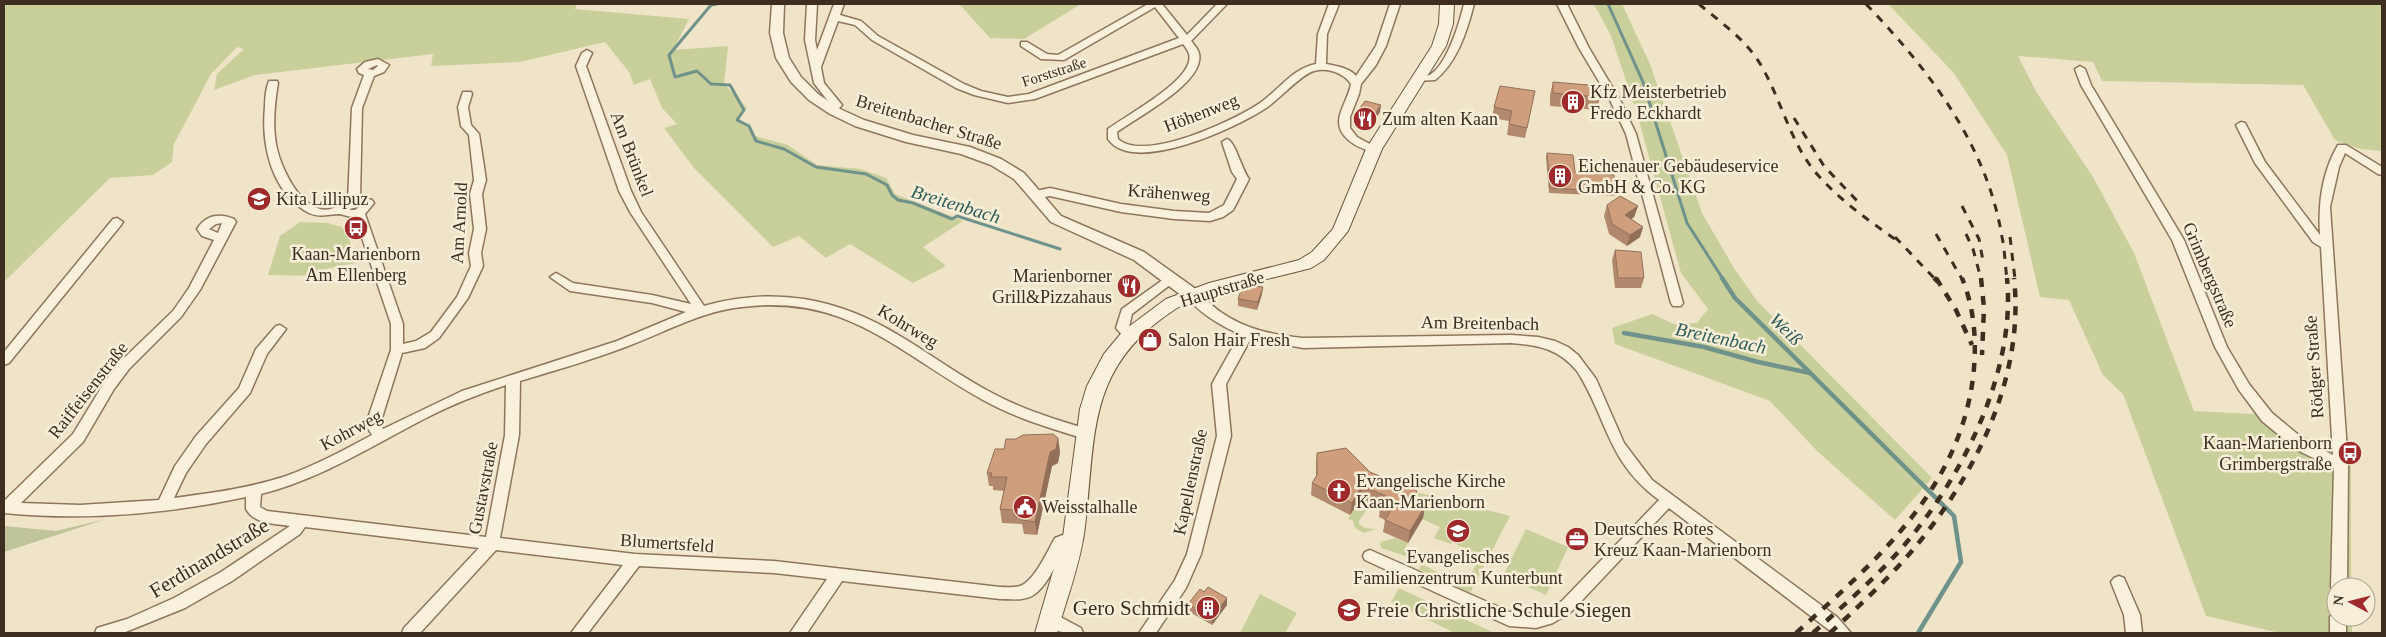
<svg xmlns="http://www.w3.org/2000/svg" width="2386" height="637" font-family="'Times New Roman',serif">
<rect width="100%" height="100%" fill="#f0e4c8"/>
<!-- green -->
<g fill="#c9cf9b">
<path d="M4 4H577L575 9 689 19 673 50 728 46 724 84 747 108 738 117 755 136 788 145 817 165 861 169 886 178 895 194 963 221 923 247 946 266 913 283 850 244 826 258 799 236 773 247 694 168 664 128 677 124 662 108 650 79 634 85 629 72 605 42 520 62 431 66 433 54 255 75 214 90 217 74 244 49 237 47 211 74 174 144 172 162 153 175 110 178 4 282Z"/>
<path d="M959 4H1081L1024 39 990 38Z"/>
<path d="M1594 4H1621L1623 6 1650 64 1702 213 1734 268 1757 301 1932 478 1895 520 1817 451 1770 401 1615 344 1612 328 1652 314 1674 324 1697 323 1708 309 1681 273 1636 110 1611 36Z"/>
<path d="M1888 4H2382V151L2360 149 2335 140 2303 85 2102 81 2093 62 2018 56 2037 93 2093 177 2134 253 2194 411 2273 415 2296 434 2351 452V587H2336V617H2352V633H2280L2206 616 2123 394 2103 375 2069 300 2040 297 2007 155 1953 72Z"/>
<path d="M300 222 327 223 342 227 361 262 320 270 318 276 268 275 280 236Z"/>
<path d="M1369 483 1433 496 1510 516 1470 593 1419 569 1422 564 1457 583 1459 581 1468 585 1475 573 1472 572 1480 557 1452 542 1451 544 1434 538 1440 527 1422 519 1381 490 1359 521V524L1365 528 1376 529 1364 533 1355 528 1353 521 1348 519Z"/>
<path d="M1526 529 1568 547 1546 595 1503 576Z"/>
<path d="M1395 538 1408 543 1404 550 1420 558 1416 565 1409 557 1381 548 1380 542Z"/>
<path d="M1399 588 1492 632 1455 633 1391 602Z"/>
<path d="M1260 594 1297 613 1285 633H1240Z"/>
</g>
<!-- cemetery -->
<path fill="#bfc49a" d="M106 519 4 552V526L56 531Z"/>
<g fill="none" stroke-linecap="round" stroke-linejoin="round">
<!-- stream-far1 -->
<g stroke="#6f938a" stroke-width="3">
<path d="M717 4 711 5 669 55 675 77 697 71 711 84 730 85 744 110 737 120 749 126 756 141 784 149 816 167 866 174 887 185 892 195 898 200 913 203 952 219 957 216 1060 249"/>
<path d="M1608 4 1643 82 1687 223 1723 279"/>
</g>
<!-- stream -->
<g stroke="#6f938a" stroke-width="4.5">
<path d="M1722 278 1735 298 1954 516 1961 562 1918 633"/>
<path d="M1624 333 1704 347 1758 362 1810 373"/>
</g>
<!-- minor casing -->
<g stroke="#8d765c" stroke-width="3">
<g id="minor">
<path d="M807 4H817L815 40 817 50 834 4H844L840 15 861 21 878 36 964 84 981 91 1008 97 1029 94 1179 38 1155 7 1064 60 1041 59 1021 46V42H1027L1047 54 1058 55 1148 4H1162L1187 35 1217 4H1227L1191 41C1196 47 1201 52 1199 61 1195 87 1138 117 1117 132L1118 139C1145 163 1235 120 1260 103 1279 90 1293 68 1316 64L1318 34 1329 4H1339L1327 34 1326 64C1336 66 1350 68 1356 76L1376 46 1390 4H1400L1386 46 1376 65 1361 84 1359 94 1350 117V128L1357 137 1379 149 1374 152C1357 148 1334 136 1340 115 1343 104 1349 95 1351 84 1344 73 1327 67 1314 71 1300 75 1280 99 1266 108 1238 127 1133 176 1108 139V129C1127 115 1185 84 1189 61 1191 54 1187 49 1183 44L1035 99 1008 103 974 95 956 88 872 40 855 25 838 21 821 67 824 83 842 105 836 112H828L827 110 831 105 814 83 805 40Z"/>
<path d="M1464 4H1474C1467 31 1457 63 1435 80L1415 81V77C1419 76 1424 77 1427 76 1446 70 1460 21 1464 4Z"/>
<path d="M1557 4H1567L1589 48 1620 100 1636 134 1683 303 1681 306H1673L1671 303 1626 134 1610 100 1579 48Z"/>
<path d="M587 50 592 53 586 66 631 191 641 212 704 306C775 286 838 298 900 336 932 355 961 377 994 394 1024 410 1057 420 1090 430L1092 434 1090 438 1085 439C1050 428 1015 418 983 400 895 351 845 291 734 308 696 314 663 333 628 346 592 360 556 370 520 381L519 435 500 538 635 554 774 561 1000 587C1006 587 1014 588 1020 586 1034 582 1048 550 1055 538L1073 531 1078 533 1080 537 1078 541 1065 546C1057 562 1048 586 1032 596 1023 601 1010 599 1000 599L842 581 807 633H790L827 579 774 573 639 566 588 633H571L623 565 496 550 420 633H402L404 628 479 548 305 527 300 534 232 581 185 608 123 633H95L97 628 127 619 174 598 221 572 290 526C275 524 254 524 246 509V497C167 514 85 521 4 513V501L73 434 104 383 119 363 173 311 189 288 214 240 202 236 197 229C206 215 219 213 234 219L236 222 200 290 181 317 129 369 114 389 83 442 21 503 80 505 159 500 175 466 196 436 239 388 256 349 276 326 280 325 286 329 267 354 250 393 206 444 186 473 174 498C211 493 250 488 286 476 316 465 344 450 372 435L367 427 368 418 391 350V324L355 217C349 217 345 215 340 214 329 214 320 218 309 213 272 193 261 146 265 107 265 99 266 88 269 81H277L278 83C275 101 273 119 275 137 277 160 295 202 320 209 331 212 339 205 348 201L352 108 364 75 359 73 357 69 365 62 378 59 389 65 384 72 374 76 362 108 360 197 372 200 374 203 365 214 403 324V344L416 341 431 332 457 297 471 266 469 253 474 229 470 194 474 180 469 135 461 126 458 107 463 92H471L472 94 468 107 471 125 479 134 486 180 482 194 486 229 481 253 483 266 468 298 439 338 425 348 402 353 382 418 381 426 383 429 462 391 617 341 686 312 652 303 570 291 550 277 556 273 573 283 652 295 691 304 630 212 619 191 576 66 582 53ZM377 65 378 66 373 70 368 69ZM362 205 355 210H350V209ZM222 223 218 233 209 229 216 224ZM506 385 505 435 486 537 267 511 260 507 261 494C321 479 373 445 428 417 453 404 479 394 506 385Z"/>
<path d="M2080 66 2085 69 2091 85 2184 240 2227 347 2249 384 2272 413 2307 442 2333 455 2321 247 2313 242 2255 163 2236 125 2241 122 2245 123 2265 162 2320 235C2318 204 2322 172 2338 145H2346L2382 167V175L2378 174 2345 153 2339 167 2330 207 2348 465 2347 587H2336V592L2331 587 2334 468 2297 450 2262 421 2239 390 2215 347 2172 240 2081 85 2075 69Z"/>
<path d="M1227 139C1235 141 1242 170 1249 179L1233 210 1223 217 1210 221 1174 219 1121 212 1050 196 1035 199 1029 195 1031 192 1050 188 1121 204 1174 211 1209 213 1224 205 1237 179 1232 172 1222 142Z"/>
<path d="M117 218 123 222 121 225 9 363 4 365V352L113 219Z"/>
<path d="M1171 274 1175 275 1177 278 1175 281 1132 314 1129 327 1135 335 1129 339 1125 338 1116 328 1122 309Z"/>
<path d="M1191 290C1202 293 1212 307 1222 313 1247 330 1274 335 1303 338L1511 335 1538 337 1555 341 1568 347 1578 355 1596 379 1624 443 1652 480 1837 617 1851 633H1833L1669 508 1572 611 1553 623 1536 628 1509 626 1365 560 1363 556 1365 552 1370 550 1510 612 1536 614 1544 612 1562 601 1659 500C1607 462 1608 420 1577 371 1559 349 1539 345 1511 343L1303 348 1251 338 1226 384 1231 436 1201 554 1186 588 1156 633H1139L1175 580 1187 554 1217 436 1212 384 1240 334C1221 326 1197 312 1185 294Z"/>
<path d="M2119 576 2124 578 2140 615 2142 633H2126L2124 615 2111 582 2114 578Z"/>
<path d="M2336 611V617H2346V633H2330V617L2333 612Z"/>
<path d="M1051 612 1081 628 1083 633C1069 633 1050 634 1043 619L1046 614Z"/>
</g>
</g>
<!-- tertiary casing -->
<g stroke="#8d765c" stroke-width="3">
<path id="tertiary" d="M772 4H784L783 33 789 58 801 77 818 94 840 109 864 120 913 135 970 147 1001 159 1024 173 1061 216 1144 252 1197 290 1199 294 1197 298H1185L1134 260 1051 222 1014 179 991 165 961 154 906 142 855 126 830 114 809 100 791 82 776 58 770 33Z"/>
</g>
<!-- secondary casing -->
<g stroke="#6f573f" stroke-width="2">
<path id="secondary" d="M1440 4H1454L1453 24 1446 46 1382 149 1348 231 1324 260 1311 268C1274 278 1237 285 1201 298 1194 301 1184 304 1177 308 1083 368 1097 437 1084 534 1079 567 1066 601 1057 633H1035L1063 537 1080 409 1087 386 1104 354 1123 331 1166 299 1209 283 1299 260 1312 252 1333 229 1366 149 1432 46 1439 24Z"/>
</g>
<!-- minor -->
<use href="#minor" fill="#faf1dc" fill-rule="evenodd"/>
<!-- tertiary -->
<use href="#tertiary" fill="#faf1dc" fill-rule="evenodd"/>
<!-- secondary -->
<use href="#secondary" fill="#faf1dc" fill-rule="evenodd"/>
<!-- rail-far1 -->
<g stroke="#3d2e20" stroke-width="3" stroke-dasharray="8 8" stroke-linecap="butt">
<path d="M1699 4C1720 22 1744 38 1759 62 1780 96 1788 136 1812 168 1836 198 1868 220 1899 242"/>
<path d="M1866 4C1929 70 1987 145 2002 237 2005 251 2005 265 2007 279"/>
<path d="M1794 118 1824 166 1862 206"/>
<path d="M1962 206 1979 239 1983 261"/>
<path d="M1936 234 1962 279"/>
<path d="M1966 234 1973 249 1981 279"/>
<path d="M1895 237 1935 279"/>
<path d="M2010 237 2015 279"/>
<path d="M1935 277 1936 279"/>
</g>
<!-- rail -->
<g stroke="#3d2e20" stroke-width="4.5" stroke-dasharray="9 9" stroke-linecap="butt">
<path d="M1934 278 1938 282"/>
<path d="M1936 278 1956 310 1972 345"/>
<path d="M1981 278 1984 308 1982 355"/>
<path d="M1796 633C1876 561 1958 491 1973 378 1977 344 1975 310 1962 278"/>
<path d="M1813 633C1845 604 1878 576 1906 543 1964 474 2016 370 2007 278"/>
<path d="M1830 633C1858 607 1886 581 1911 552 1974 478 2025 378 2014 278"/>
</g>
</g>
<!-- wall -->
<g fill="#b2896c">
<path d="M1553 82 1600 97 1597 110 1550 106V95Z"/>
<path d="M1535 91 1525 138 1507 135 1509 121 1492 118 1494 107Z"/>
<path d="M1380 112 1370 126 1354 122 1355 115Z"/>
<path d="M1547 153 1575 172 1616 192 1615 196 1549 193 1546 157Z"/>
<path d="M1607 205 1638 206 1634 217 1631 219 1643 227 1640 237 1627 246 1609 234 1604 216Z"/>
<path d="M1615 250 1644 278 1641 288H1615L1612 260Z"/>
<path d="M1262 294 1257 310 1238 306V299Z"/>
<path d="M1058 438 1060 452 1058 463 1052 466 1037 535 1024 534 1022 524 1002 523 1000 509 1004 491 993 490V486H989L987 473 1004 449 1016 439Z"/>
<path d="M1317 453 1370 472 1391 481 1417 491 1415 501 1425 506 1423 518 1408 543 1383 532 1385 520 1379 517 1380 507 1361 498 1350 515 1311 495 1312 483 1316 477V465Z"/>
<path d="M1204 592 1227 598V605L1212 625 1188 611V604Z"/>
</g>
<!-- shaded-wall -->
<g fill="#916f58">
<path d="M1381 105 1380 112 1370 126 1371 119Z"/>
<path d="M1638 206 1634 217 1622 226 1625 215Z"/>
<path d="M1643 227 1640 237 1627 246 1630 235Z"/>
<path d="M1263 287 1262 294 1257 310 1258 302Z"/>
<path d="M1058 438 1060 452 1058 463 1052 466 1037 535 1035 522 1050 452Z"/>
<path d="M1362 486 1361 498 1350 515 1352 503Z"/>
<path d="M1417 491 1415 503 1412 500Z"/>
<path d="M1425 506 1423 518 1408 543 1410 531Z"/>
<path d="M1227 598V605L1212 625V618Z"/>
</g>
<!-- building -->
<g fill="#cf9f7d" stroke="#916f58">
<path d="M1553 82 1600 86V97L1553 93Z"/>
<path d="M1500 86 1535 91 1527 128 1509 124 1512 111 1494 107Z"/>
<path d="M1365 101 1381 105 1371 119 1355 115Z"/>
<path d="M1547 153 1573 155 1575 172 1614 175 1616 192 1550 188Z"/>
<path d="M1620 196 1638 206 1625 215 1643 227 1630 235 1612 224 1607 205Z"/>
<path d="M1615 250 1641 252 1644 278H1618Z"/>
<path d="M1243 284 1263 287 1258 302 1238 299Z"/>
<path d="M1053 434 1058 438 1056 449 1050 452 1035 522 1022 520 1025 511 1000 509 1007 477H991L992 473H987L995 449H1004L1006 439H1016L1023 435Z"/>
<path d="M1346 448 1370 472 1391 481 1402 479 1414 485 1411 488 1417 491 1412 500 1425 506 1410 531 1385 520 1392 509 1381 504 1386 496 1362 486 1352 503 1312 483 1317 475V453Z"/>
<path d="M1208 587 1227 598 1212 618 1188 604 1200 589 1204 592Z"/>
</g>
<!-- icons -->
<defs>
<g id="building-disc" transform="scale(1.25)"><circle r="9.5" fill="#9e2a2b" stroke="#f7eed8"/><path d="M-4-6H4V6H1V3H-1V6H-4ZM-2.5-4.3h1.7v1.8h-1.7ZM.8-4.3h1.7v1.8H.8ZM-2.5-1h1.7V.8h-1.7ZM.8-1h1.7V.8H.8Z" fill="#fff"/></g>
<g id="restaurant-disc" transform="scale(1.25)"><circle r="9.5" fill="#9e2a2b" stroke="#f7eed8"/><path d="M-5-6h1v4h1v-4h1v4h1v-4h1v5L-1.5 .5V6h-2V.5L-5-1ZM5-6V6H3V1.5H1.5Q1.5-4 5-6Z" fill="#fff"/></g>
<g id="school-disc" transform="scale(1.25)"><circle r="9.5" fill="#9e2a2b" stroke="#f7eed8"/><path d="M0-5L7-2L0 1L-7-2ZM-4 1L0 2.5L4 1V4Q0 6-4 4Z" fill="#fff"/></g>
<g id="bus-disc" transform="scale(1.25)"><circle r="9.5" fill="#9e2a2b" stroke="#f7eed8"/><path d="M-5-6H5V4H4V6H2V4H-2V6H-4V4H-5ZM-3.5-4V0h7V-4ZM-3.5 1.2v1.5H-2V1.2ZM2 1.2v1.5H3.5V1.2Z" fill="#fff"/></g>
<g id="shop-disc" transform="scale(1.25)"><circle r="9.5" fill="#9e2a2b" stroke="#f7eed8"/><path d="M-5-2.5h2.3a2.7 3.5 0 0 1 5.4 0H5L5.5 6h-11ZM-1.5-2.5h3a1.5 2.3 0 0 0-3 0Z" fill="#fff"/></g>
<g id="church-disc" transform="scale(1.25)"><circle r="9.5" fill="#9e2a2b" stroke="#f7eed8"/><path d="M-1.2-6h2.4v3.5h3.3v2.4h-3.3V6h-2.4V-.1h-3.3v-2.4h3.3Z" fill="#fff"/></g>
<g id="civic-disc" transform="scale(1.25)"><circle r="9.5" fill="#9e2a2b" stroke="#f7eed8"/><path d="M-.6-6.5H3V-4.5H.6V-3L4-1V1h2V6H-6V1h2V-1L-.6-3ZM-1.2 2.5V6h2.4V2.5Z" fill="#fff"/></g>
<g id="office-disc" transform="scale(1.25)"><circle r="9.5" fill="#9e2a2b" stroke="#f7eed8"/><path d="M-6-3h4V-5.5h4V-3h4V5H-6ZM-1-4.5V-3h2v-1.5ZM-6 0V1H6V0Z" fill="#fff"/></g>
</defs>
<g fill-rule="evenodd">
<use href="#building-disc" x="1573" y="102"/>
<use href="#restaurant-disc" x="1365" y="119"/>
<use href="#building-disc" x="1560" y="176"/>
<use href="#school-disc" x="259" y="199"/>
<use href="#bus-disc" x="356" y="228"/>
<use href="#restaurant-disc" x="1129" y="286"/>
<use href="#shop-disc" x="1150" y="340"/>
<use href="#bus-disc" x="2350" y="453"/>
<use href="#church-disc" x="1339" y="491"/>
<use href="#civic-disc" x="1025" y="507"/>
<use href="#school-disc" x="1458" y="531"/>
<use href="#office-disc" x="1577" y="539"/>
<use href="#building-disc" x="1208" y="608"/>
<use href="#school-disc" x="1349" y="610"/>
</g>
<g text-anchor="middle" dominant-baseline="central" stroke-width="5" stroke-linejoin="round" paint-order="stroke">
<!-- far-street labels -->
<g font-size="15" fill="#3d2e20" stroke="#f7eed8">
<text transform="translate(1054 72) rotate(-18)">Forststraße</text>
</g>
<!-- poi labels -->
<g font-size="18" fill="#3d2e20" stroke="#f7eed8" text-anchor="start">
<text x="1590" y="92">Kfz Meisterbetrieb<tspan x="1590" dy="21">Fredo Eckhardt</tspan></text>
<text x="1382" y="119">Zum alten Kaan</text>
<text x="1578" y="166">Eichenauer Gebäudeservice<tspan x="1578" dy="21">GmbH &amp; Co. KG</tspan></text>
<text x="276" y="199">Kita Lillipuz</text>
<text x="356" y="254" text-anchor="middle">Kaan-Marienborn<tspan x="356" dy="21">Am Ellenberg</tspan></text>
<text x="1112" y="276" text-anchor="end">Marienborner<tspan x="1112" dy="21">Grill&amp;Pizzahaus</tspan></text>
<text x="1168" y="340">Salon Hair Fresh</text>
<text x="2332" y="443" text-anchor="end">Kaan-Marienborn<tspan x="2332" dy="21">Grimbergstraße</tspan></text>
<text x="1356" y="481">Evangelische Kirche<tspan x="1356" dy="21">Kaan-Marienborn</tspan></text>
<text x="1042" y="507">Weisstalhalle</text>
<text x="1594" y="529">Deutsches Rotes<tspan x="1594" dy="21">Kreuz Kaan-Marienborn</tspan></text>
<text x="1458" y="557" text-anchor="middle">Evangelisches<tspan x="1458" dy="21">Familienzentrum Kunterbunt</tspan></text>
</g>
<!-- street labels -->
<g font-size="18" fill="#3d2e20" stroke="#f7eed8">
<text transform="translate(1201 113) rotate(-21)">Höhenweg</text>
<text transform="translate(929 122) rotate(17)">Breitenbacher Straße</text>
<text transform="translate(632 154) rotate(69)">Am Brünkel</text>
<text transform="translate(1169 193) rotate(4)">Krähenweg</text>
<text transform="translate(459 223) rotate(-87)">Am Arnold</text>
<text transform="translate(2210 275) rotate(67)">Grimbergstraße</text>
<text transform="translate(1222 289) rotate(-17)">Hauptstraße</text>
<text transform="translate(1480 323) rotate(1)">Am Breitenbach</text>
<text transform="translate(908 326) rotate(31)">Kohrweg</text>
<text transform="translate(2314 367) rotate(-94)">Rödger Straße</text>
<text transform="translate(88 390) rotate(-52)">Raiffeisenstraße</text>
<text transform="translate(351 430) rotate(-28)">Kohrweg</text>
<text transform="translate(1190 482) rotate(-78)">Kapellenstraße</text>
<text transform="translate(483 488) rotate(-79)">Gustavstraße</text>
<text transform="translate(667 543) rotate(4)">Blumertsfeld</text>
</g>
<!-- water labels -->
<g font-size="19" font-style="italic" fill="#2f5d5a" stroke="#f7eed8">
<text transform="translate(956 204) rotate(17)">Breitenbach</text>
<text transform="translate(1786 329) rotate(45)">Weiß</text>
<text transform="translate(1721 338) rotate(12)">Breitenbach</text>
</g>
<!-- near-street labels -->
<g font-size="21" fill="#3d2e20" stroke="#f7eed8">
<text transform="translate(209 558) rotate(-31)">Ferdinandstraße</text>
</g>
<!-- near-poi labels -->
<g font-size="21" fill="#3d2e20" stroke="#f7eed8" text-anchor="end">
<text x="1190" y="608">Gero Schmidt</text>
<text x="1366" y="610" text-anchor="start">Freie Christliche Schule Siegen</text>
</g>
</g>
<!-- border -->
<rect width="2386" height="637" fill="none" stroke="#3d2e20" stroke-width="10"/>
<!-- north arrow -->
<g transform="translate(2351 602) rotate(277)"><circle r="24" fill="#f7eed8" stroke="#ada18e"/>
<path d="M0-4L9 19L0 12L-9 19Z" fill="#9e2a2b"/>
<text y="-8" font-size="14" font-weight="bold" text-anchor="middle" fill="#3d2e20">N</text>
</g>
</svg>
